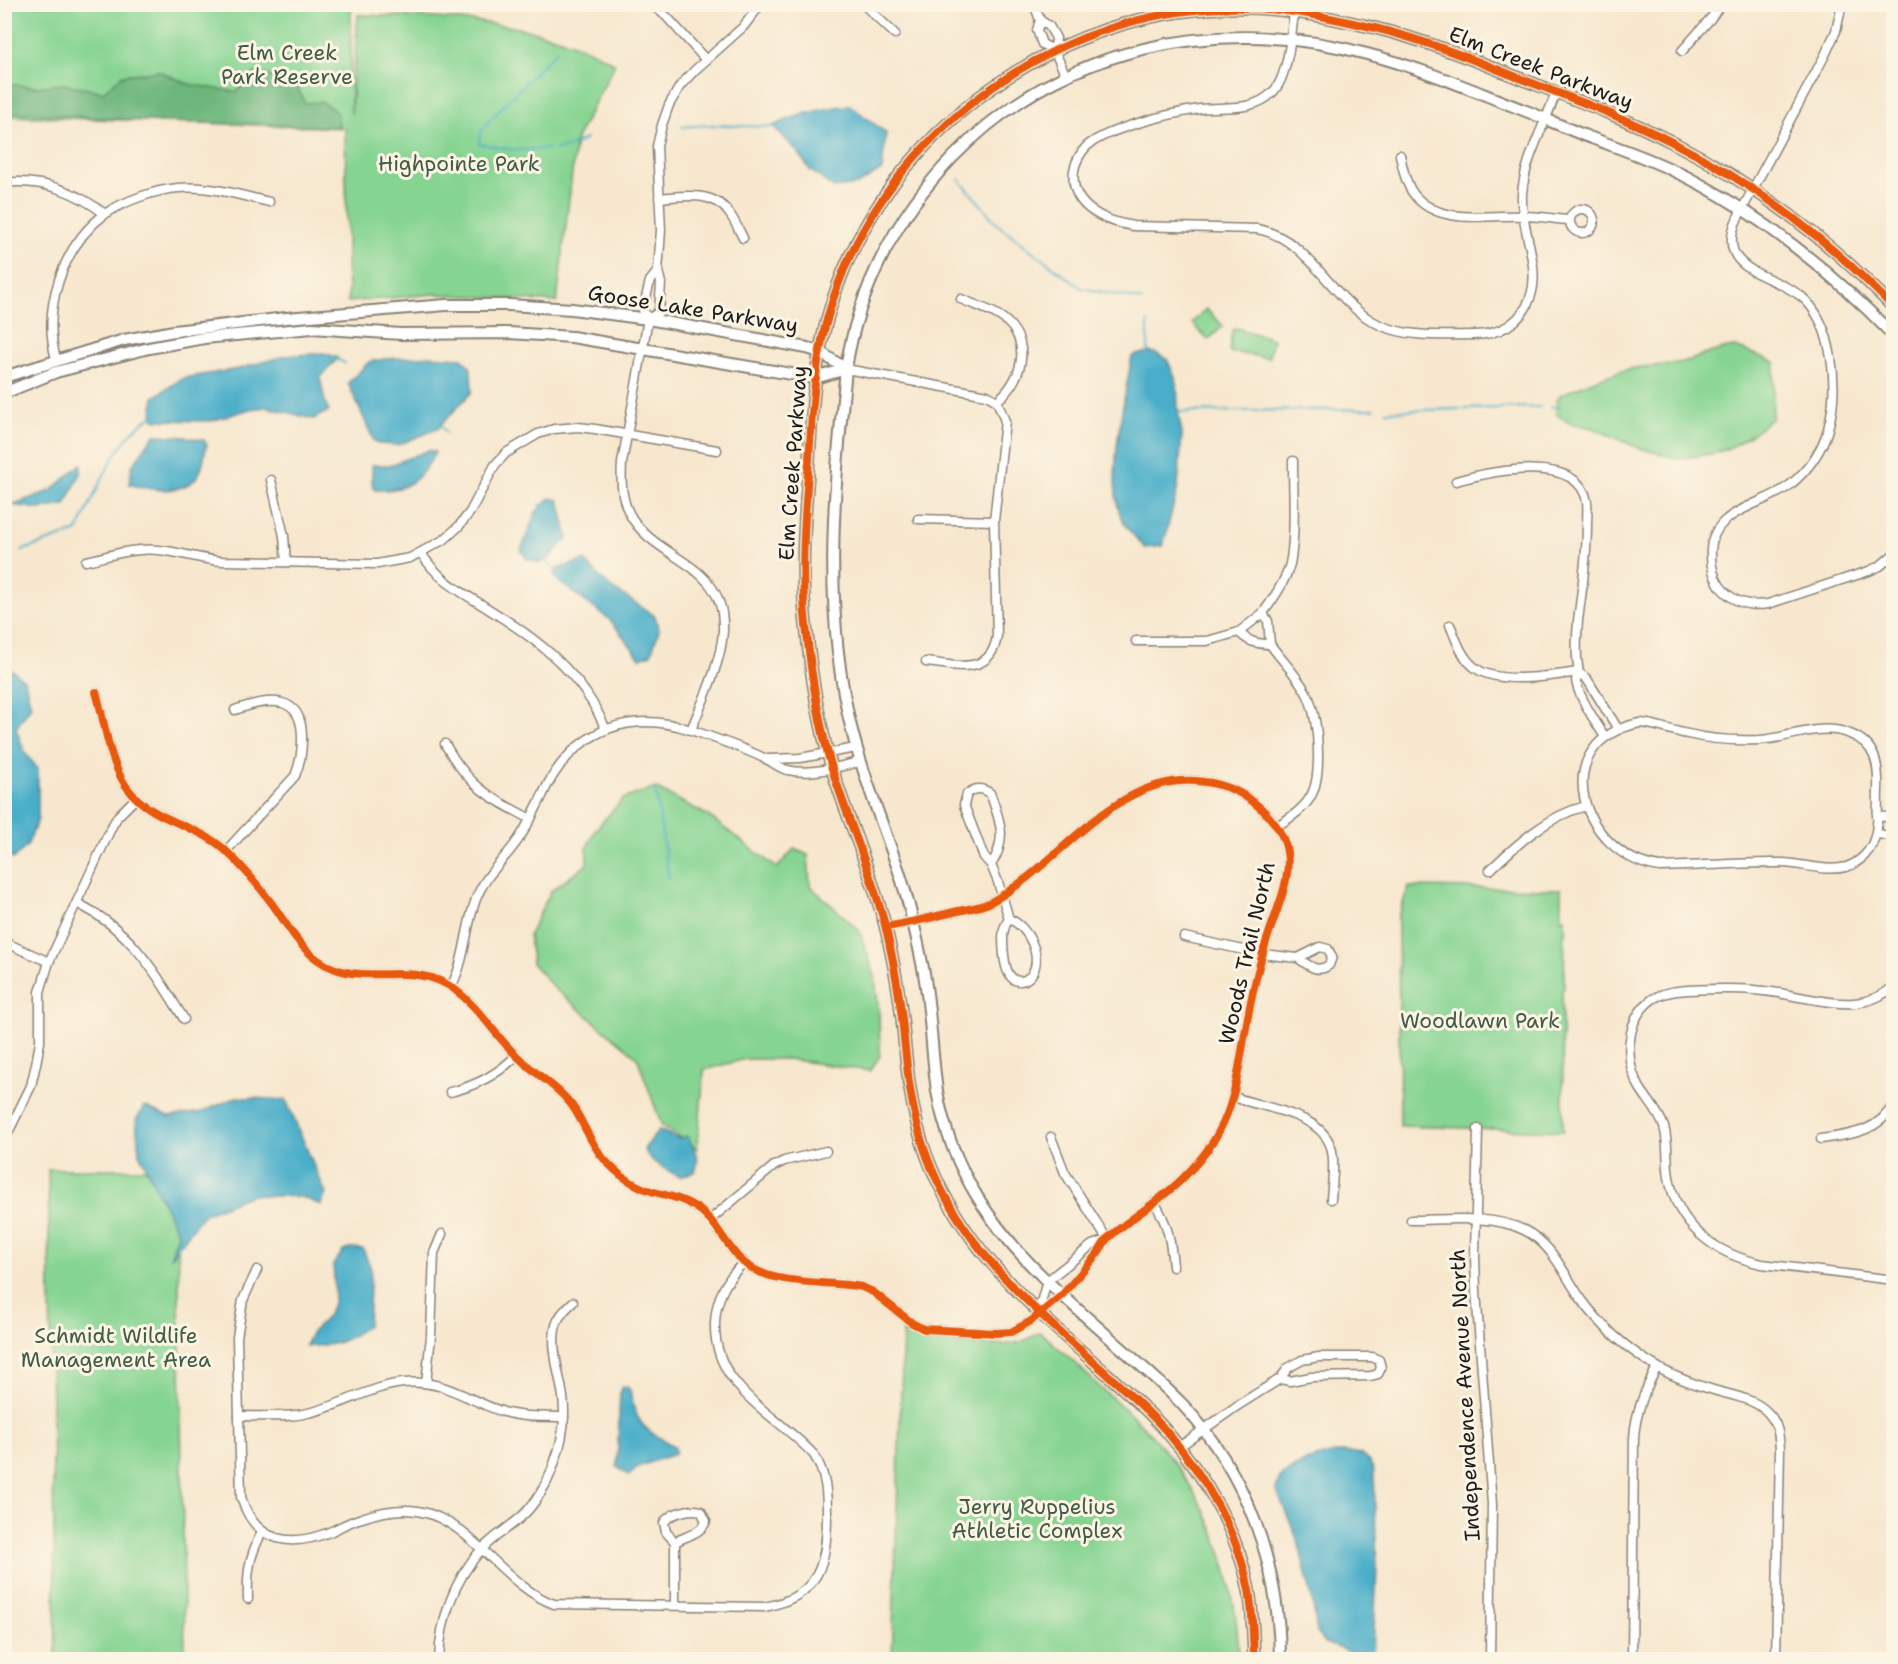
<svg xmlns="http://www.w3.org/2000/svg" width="1898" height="1664" font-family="'Shantell Sans',sans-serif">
<rect width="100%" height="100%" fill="#fcf5e5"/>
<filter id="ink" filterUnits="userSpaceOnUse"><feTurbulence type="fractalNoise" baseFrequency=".0167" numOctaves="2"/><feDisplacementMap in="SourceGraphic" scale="12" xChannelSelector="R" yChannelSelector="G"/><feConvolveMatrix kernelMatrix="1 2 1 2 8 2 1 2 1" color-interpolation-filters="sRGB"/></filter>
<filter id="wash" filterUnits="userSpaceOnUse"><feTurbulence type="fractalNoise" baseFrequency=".008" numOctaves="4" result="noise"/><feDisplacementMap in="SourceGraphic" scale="24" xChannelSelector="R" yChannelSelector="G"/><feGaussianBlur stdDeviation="1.35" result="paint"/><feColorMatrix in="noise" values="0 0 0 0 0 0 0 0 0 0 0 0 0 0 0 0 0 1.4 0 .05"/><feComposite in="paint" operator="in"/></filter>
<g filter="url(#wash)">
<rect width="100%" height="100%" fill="#f7e7ce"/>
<!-- green -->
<g fill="#86d492" stroke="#517857" stroke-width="1.5">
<path d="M5 5H351V114L358 15C442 18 541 18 615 64L576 139 557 302 435 294 348 302 345 128 5 116Z"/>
<path d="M1206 309 1223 326 1208 340 1192 323Z"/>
<path d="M1236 328 1273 339 1269 358 1229 352 1232 331Z"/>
<path d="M1735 347 1775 362 1772 418 1751 435 1733 446 1716 453 1679 459 1639 448 1593 428 1569 423 1556 414 1557 400 1560 395C1581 386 1603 375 1626 370 1645 365 1666 367 1686 361 1704 356 1715 349 1735 347Z"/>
<path d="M655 788 707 815 777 868 794 849 808 855 810 886 859 930 875 977 879 1013 880 1056 870 1071 787 1059H745L704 1070 697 1149 662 1126 637 1057 555 989 532 963 529 935 551 891 587 864V847L596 829 623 799Z"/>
<path d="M1409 887 1561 889V919L1565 918 1564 988 1562 990 1563 1131 1400 1126 1398 917Z"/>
<path d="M48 1169H177L185 1659H56Z"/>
<path d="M903 1331C925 1345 951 1343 976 1344 987 1344 999 1346 1010 1344 1021 1343 1031 1338 1040 1332 1061 1349 1081 1369 1101 1388 1118 1403 1136 1418 1151 1435 1211 1499 1236 1573 1239 1659H892Z"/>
</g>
<!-- forest -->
<path fill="#6cb67c" stroke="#44694c" stroke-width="1.5" d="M159 71 188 84 235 92 255 73 294 81 305 103 322 102 338 113 339 127 164 122 5 112V84L37 87 64 84 103 92 123 75Z"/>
<!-- water -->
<g fill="#4aaec9" stroke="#336572" stroke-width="1.5">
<path d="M850 105 886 133 882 170 857 185 834 188 810 170 796 150 773 126C798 114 823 108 850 105Z"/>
<path d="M1148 352 1155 353 1167 359 1177 382 1178 412 1182 434 1178 487 1163 546 1145 548C1138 540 1129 532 1124 523 1103 487 1125 398 1132 356Z"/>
<path d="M324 353 338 358 320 378 325 402 329 411 313 419 267 407 250 409 211 421 156 420 152 416 154 397 183 378 238 369 284 356Z"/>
<path d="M431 356 462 358 471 368 472 392 437 429 398 445 378 444 373 439 348 383 369 362 384 359Z"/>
<path d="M154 435 179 436 204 440 207 445C204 454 203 470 197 477 181 496 150 490 129 484L132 466Z"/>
<path d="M429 450 435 452C422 480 406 492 375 490L372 483V465H390Z"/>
<path d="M81 464V473L65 505 39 509 12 505 52 490Z"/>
<path d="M550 498 559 500 568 538 548 559 539 563 527 559 521 550 536 512Z"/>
<path d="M584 560 609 586 655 616 659 630 651 654 640 658 610 620 558 581 554 574 557 569Z"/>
<path d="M4 663 25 681 31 706 16 728 25 753 38 769V819L27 846 13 859 4 851Z"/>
<path d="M236 1097 286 1100 326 1194 321 1205 301 1197 251 1195 204 1214 170 1258 178 1234 139 1153 136 1120 144 1106 169 1117 202 1112Z"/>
<path d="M659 1130 679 1139 687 1136C694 1149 701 1158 695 1172L680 1177C667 1170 650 1163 644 1149Z"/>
<path d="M351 1248 363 1249 371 1269 368 1325C345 1343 335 1346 306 1346 307 1332 324 1324 330 1311 337 1297 334 1280 333 1265L343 1251Z"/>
<path d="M622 1386 627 1387 630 1390C636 1427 645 1429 675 1447V1454L637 1467 629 1476 617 1467 620 1391Z"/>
<path d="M1334 1453C1355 1453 1364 1448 1374 1471L1377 1568 1373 1655 1366 1659 1324 1642 1317 1634 1312 1598 1298 1541 1276 1489 1280 1477 1306 1461Z"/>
</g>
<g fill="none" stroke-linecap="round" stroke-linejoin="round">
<!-- stream -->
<g stroke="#4aaec9" stroke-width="2">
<path d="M682 127 708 125 775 127"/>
<path d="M547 149 516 150 479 144 481 132 488 122 556 51"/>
<path d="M555 149 565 148 586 139"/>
<path d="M959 179 998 225 1081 288 1142 300"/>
<path d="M1148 322V354"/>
<path d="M336 359 345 363"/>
<path d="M1550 407H1561"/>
<path d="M1386 411 1540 407"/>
<path d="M1176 412 1374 409"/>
<path d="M441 425 446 433"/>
<path d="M540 504V510"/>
<path d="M21 551 77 531C97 493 115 436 154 415"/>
<path d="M544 560 559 571"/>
<path d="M655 788 669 879"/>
</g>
</g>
</g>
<g filter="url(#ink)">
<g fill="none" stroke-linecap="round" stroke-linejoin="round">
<!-- minor casing -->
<g stroke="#8a8275" stroke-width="11">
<g id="minor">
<path d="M651 4 666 16 706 60"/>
<path d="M863 4 895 34"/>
<path d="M1034 4 1040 20 1049 26 1056 38 1054 50 1066 76"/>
<path d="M1295 4C1292 27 1289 76 1273 92 1254 112 1225 106 1200 109 1172 113 1108 128 1087 146 1081 152 1076 161 1074 170 1069 206 1103 221 1133 226L1257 229C1311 238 1331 303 1380 325 1409 338 1442 335 1474 335 1498 335 1522 323 1530 298 1542 266 1520 229 1522 195 1524 159 1545 126 1556 92"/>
<path d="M1842 4 1836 31 1825 55 1738 217C1712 272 1773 273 1802 297 1834 324 1839 390 1828 429 1822 451 1807 471 1790 485 1762 507 1708 509 1711 556 1711 566 1714 577 1720 586 1732 602 1749 607 1768 604L1869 571 1880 566 1894 554"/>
<path d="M1040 20 1037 30 1042 44 1054 50"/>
<path d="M1682 51 1711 18 1721 4"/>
<path d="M1400 155C1403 169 1406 186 1416 197 1442 226 1490 214 1523 216 1539 216 1554 219 1569 220"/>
<path d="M4 183C41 178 77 192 105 214"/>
<path d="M659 198C683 196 713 190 729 213 735 221 739 230 743 238"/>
<circle cx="1582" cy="221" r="12"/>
<path d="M961 299C972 304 985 308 996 314 1033 335 1026 377 997 401"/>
<path d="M648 319 622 463C621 480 621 497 629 513 654 561 726 561 723 630 722 661 703 700 691 730"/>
<path d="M648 319 659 312 661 283 658 271 661 230 657 146 662 125 669 105 680 86 695 70 743 27 761 4"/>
<path d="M648 319 643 310 650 281 658 271"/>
<path d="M56 359C42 309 62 246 105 214 124 201 155 190 178 188 209 185 239 195 269 202"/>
<path d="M846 369 987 395 997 401 1005 421 994 521 997 636C991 677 955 665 926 662"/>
<path d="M271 480 284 536 286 562"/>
<path d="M1456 481C1489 472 1579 452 1587 502 1588 509 1587 518 1587 525 1587 558 1582 588 1578 621 1577 633 1576 645 1577 658 1577 662 1579 667 1578 671 1578 673 1576 679 1576 680 1577 695 1597 724 1605 737"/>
<path d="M918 519 994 521"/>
<path d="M421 553C439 581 460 591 487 608 537 639 583 673 606 730"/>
<path d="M86 561C109 556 135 547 159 550 181 552 201 560 223 561L377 564 410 558 445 539 459 526 470 512 495 465 506 453 538 434 554 429 578 427 595 429 717 450"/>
<path d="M1263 613C1274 598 1285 582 1290 564 1296 534 1293 492 1293 461"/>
<path d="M1263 613 1268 621 1270 644C1257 644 1248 642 1239 632Z"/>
<path d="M1450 625C1456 639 1461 656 1473 666 1495 686 1551 676 1578 672"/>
<path d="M1136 641H1207L1239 632"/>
<path d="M1270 644C1282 661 1299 677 1308 696 1318 718 1323 774 1311 796 1304 809 1290 818 1277 826"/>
<path d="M1578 672 1587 679 1618 729"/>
<path d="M96 692C105 722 108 759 126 786 152 823 194 822 225 850 242 866 259 886 273 905 290 929 304 957 333 968 371 984 416 961 454 989 480 1008 495 1036 518 1057 536 1075 561 1088 575 1110 585 1126 591 1144 604 1159 617 1174 632 1185 651 1191 664 1195 678 1197 690 1204 717 1218 722 1242 742 1261 770 1287 826 1280 862 1287L873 1292 912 1323 924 1329 996 1333 1011 1332 1031 1321 1062 1295 1098 1253 1107 1239C1132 1216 1163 1200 1186 1175 1233 1128 1235 1089 1246 1028 1250 1004 1255 980 1262 956 1278 895 1316 850 1252 801 1239 791 1221 784 1205 782 1116 768 1061 866 989 903 980 907 968 909 958 911 934 917 910 923 886 927"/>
<path d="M1640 723C1657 724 1671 731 1688 734 1712 740 1736 741 1760 740 1789 738 1822 722 1850 734 1876 744 1879 765 1878 790 1877 811 1881 838 1865 855 1860 860 1853 865 1846 867 1827 872 1803 864 1783 863 1742 862 1701 866 1660 867 1581 856 1544 742 1640 723Z"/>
<path d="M445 744C469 787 489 797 531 819"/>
<path d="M768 759 800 758 856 748"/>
<path d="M1877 816 1894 818"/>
<path d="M1876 834 1894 836"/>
<path d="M226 851 295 776C300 764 302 752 302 739 303 693 268 698 235 710"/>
<path d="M991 865C1008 839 1000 820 990 793 981 787 975 788 967 794L964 805 984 857 991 865 998 882 1009 919C1028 926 1043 956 1032 974 1030 977 1027 979 1025 980 1009 986 1005 966 1004 955 1003 943 1001 929 1009 919"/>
<path d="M1490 870C1517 844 1549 815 1586 806"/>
<path d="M77 903C132 931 153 969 184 1019"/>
<path d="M1184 937 1262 954 1298 958 1320 947 1328 949 1332 957 1329 965C1317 974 1308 965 1298 958"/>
<path d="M4 942 49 962"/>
<path d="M1894 986C1863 1014 1825 1001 1789 995 1777 992 1765 991 1753 990 1732 988 1710 989 1689 990 1676 991 1661 992 1650 1001 1625 1021 1624 1062 1640 1088 1648 1101 1659 1112 1664 1127 1669 1143 1666 1160 1669 1177 1677 1226 1715 1254 1762 1264L1894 1280"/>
<path d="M451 987C466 959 465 928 476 899 485 874 506 859 520 837 531 820 539 802 548 784 579 728 632 710 691 730 717 739 744 748 768 760 774 763 781 769 788 770 810 776 839 766 860 762"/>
<path d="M450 1092C476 1086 497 1075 516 1056"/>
<path d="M1234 1097C1265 1109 1324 1113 1332 1151 1335 1166 1332 1184 1331 1199"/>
<path d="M1478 1129 1475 1253 1476 1291 1492 1504 1490 1660"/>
<path d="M1051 1137 1065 1173 1107 1239"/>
<path d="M1821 1139C1849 1135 1880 1132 1894 1103"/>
<path d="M4 1141 31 1086 36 1064 40 1042V992L49 962 112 826 118 816 136 798"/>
<path d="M1154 1202C1168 1223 1171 1242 1173 1267"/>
<path d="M711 1219 774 1166 784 1161 826 1151"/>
<path d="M1411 1220C1447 1220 1491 1214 1524 1230 1554 1245 1563 1274 1582 1300 1601 1326 1625 1347 1652 1364 1669 1375 1688 1382 1707 1388 1727 1395 1755 1397 1769 1414 1778 1424 1779 1435 1780 1448L1776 1660"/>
<path d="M257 1270 243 1300 237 1337 241 1497C255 1544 292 1548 332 1531 342 1526 351 1521 362 1518 376 1513 391 1510 406 1510 467 1510 500 1585 554 1604L764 1607C820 1597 827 1563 827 1514 827 1492 826 1474 814 1455 776 1413 713 1389 715 1323 716 1298 726 1280 744 1262"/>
<path d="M1038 1313 1047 1281 1092 1245 1107 1240"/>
<path d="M426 1383 431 1336 434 1253 442 1234"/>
<path d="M239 1416C262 1416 286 1418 308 1413 341 1406 371 1386 404 1383 445 1379 468 1401 504 1412 523 1418 544 1416 564 1417"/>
<path d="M1179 1447 1237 1406 1280 1379 1288 1368 1302 1360 1319 1357H1372L1379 1360 1381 1368 1378 1374 1371 1376 1311 1377 1290 1381 1280 1379"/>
<path d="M248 1599C247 1572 249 1557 262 1532"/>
<path d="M675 1605V1542L666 1532 664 1523C669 1513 690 1508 701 1511L706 1521C702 1533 686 1536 675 1542"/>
<path d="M439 1660C440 1620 454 1580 481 1550 492 1538 507 1529 520 1518 535 1505 548 1483 554 1464 562 1443 566 1420 563 1397 560 1375 548 1341 558 1320 561 1313 568 1307 573 1302"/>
<path d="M1632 1660 1634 1437C1636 1411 1645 1390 1657 1367"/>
</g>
</g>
<!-- tertiary casing -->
<g stroke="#8a8275" stroke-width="14">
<g id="tertiary">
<path d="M4 377 124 340 174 331 286 318 446 305H509L572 309 648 319 807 348 820 352 846 369"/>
<path d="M4 393 56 372 149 348 204 338 312 328 401 334 509 333 572 337 815 378 846 369"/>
<path d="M1254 1660C1253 1637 1253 1613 1249 1590 1238 1532 1205 1476 1167 1432 1149 1411 1127 1392 1107 1374 1034 1309 958 1246 925 1151 911 1111 907 1070 903 1028 900 996 894 964 887 933 874 879 851 828 834 775 819 727 811 675 806 625 800 570 805 514 809 459 811 431 812 403 816 376 821 335 833 293 850 256 917 113 1066 13 1224 8 1276 6 1325 16 1375 28 1424 40 1472 59 1519 78 1571 98 1623 117 1672 142 1755 184 1830 241 1894 308"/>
<path d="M1280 1660C1280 1566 1247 1474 1183 1405 1155 1376 1123 1350 1093 1323 1050 1285 1008 1247 978 1198 958 1166 943 1127 937 1091 931 1049 931 1005 922 963 915 928 907 893 895 860 880 817 863 775 852 731 822 611 834 490 846 369 858 289 897 215 953 157 1061 45 1220 14 1367 54 1422 68 1474 91 1526 111 1546 119 1566 128 1586 136 1625 150 1664 164 1700 184 1773 224 1836 276 1894 336"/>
</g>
</g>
<!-- minor -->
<use href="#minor" stroke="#fff" stroke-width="8"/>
<!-- tertiary -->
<use href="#tertiary" stroke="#fff" stroke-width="10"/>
<!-- cycleway casing -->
<g stroke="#fcf5e5" stroke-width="11">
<g id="cycleway">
<path d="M96 692C105 722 108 759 126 786 152 823 194 822 225 850 242 866 259 886 273 905 290 929 304 957 333 968 371 984 416 961 454 989 480 1008 495 1036 518 1057 536 1075 561 1088 575 1110 585 1126 591 1144 604 1159 617 1174 632 1185 651 1191 664 1195 678 1197 690 1204 717 1218 722 1242 742 1261 770 1287 826 1280 862 1287L873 1292 912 1323 924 1329 996 1333 1011 1332 1031 1321 1062 1295 1098 1253 1107 1239C1132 1216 1163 1200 1186 1175 1233 1128 1235 1089 1246 1028 1250 1004 1255 980 1262 956 1278 895 1316 850 1252 801 1239 791 1221 784 1205 782 1116 768 1061 866 989 903 980 907 968 909 958 911 934 917 910 923 886 927"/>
<path d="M1254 1660C1253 1637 1253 1613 1249 1590 1238 1532 1205 1476 1167 1432 1149 1411 1127 1392 1107 1374 1034 1309 958 1246 925 1151 911 1111 907 1070 903 1028 900 996 894 964 887 933 874 879 851 828 834 775 819 727 811 675 806 625 800 570 805 514 809 459 811 431 812 403 816 376 821 335 833 293 850 256 917 113 1066 13 1224 8 1276 6 1325 16 1375 28 1424 40 1472 59 1519 78 1571 98 1623 117 1672 142 1755 184 1830 241 1894 308"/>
</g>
</g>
<!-- cycleway -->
<use href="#cycleway" stroke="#e8590c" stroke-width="8"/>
</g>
</g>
<g text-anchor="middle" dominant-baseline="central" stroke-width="6" stroke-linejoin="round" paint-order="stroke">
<!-- park labels -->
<g font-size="21" fill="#415c45" stroke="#fcf5e5">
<text x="287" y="53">Elm Creek<tspan x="287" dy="24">Park Reserve</tspan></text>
<text x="459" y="164">Highpointe Park</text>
<text x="1480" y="1021">Woodlawn Park</text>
<text x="116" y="1336">Schmidt Wildlife<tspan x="116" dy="24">Management Area</tspan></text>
<text x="1037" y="1507">Jerry Ruppelius<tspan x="1037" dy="24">Athletic Complex</tspan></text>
</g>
<!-- street labels -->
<g font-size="21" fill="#1c1c1c" stroke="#fcf5e5">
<text transform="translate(1541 68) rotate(21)">Elm Creek Parkway</text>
<text transform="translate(693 309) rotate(9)">Goose Lake Parkway</text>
<text transform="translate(793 463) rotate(-86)">Elm Creek Parkway</text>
<text transform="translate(1247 953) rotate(-77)">Woods Trail North</text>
<text transform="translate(1465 1395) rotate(-93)">Independence Avenue North</text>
</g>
</g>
<!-- margin -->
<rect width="1898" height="1664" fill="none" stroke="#fcf5e5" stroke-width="24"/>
</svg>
